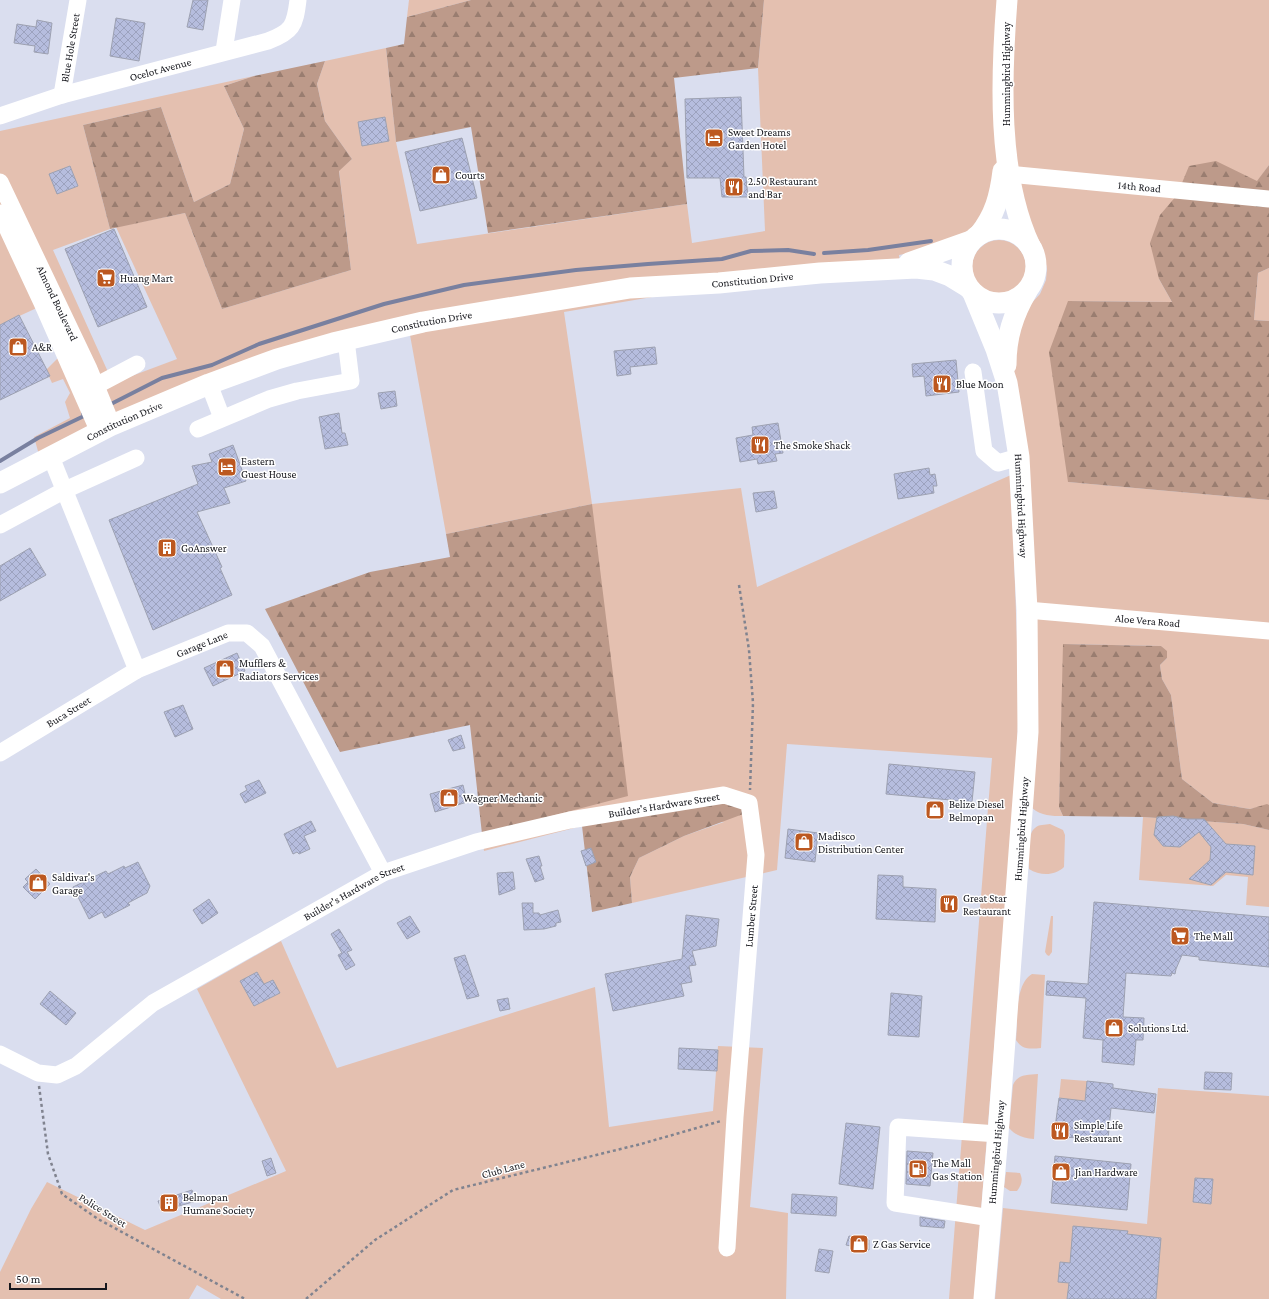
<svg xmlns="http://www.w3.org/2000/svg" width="1269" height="1299" font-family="'Crimson Pro',serif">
<defs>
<pattern id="forest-firs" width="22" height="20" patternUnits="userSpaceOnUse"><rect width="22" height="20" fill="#bd9a8a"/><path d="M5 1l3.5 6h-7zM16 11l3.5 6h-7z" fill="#997d70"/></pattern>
<pattern id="building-cross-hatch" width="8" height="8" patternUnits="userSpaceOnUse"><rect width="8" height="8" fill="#b6bdde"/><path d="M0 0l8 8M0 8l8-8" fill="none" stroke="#9ca2be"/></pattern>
</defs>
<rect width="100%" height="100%" fill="#dadeef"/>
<!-- green -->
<g fill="#e4c0b0">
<path d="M409 0H471L407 17Z"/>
<path d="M764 0H999L997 185 993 202 968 234 921 251 899 255 901 273 711 287 564 312 592 504 741 488 757 587 1011 475 1019 697 1016 775 974 1299H949L992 758 787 744 777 870 632 903 630 877 639 858 684 836 724 822 582 826 484 851 482 834 592 504 446 534 410 335 333 343 41 462 34 437 70 418 65 402 70 393 63 379 52 383 46 370 62 354 41 306 0 325V131L254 76 224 86 244 129 230 184 194 202 161 107 83 125 110 229 53 250 113 383 177 359 116 227 185 213 222 309 351 270 339 170 352 159 325 121 317 84 325 61 386 48 396 142 417 244 687 204 692 243 765 231 758 68Z"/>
<path d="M1016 0H1269V165L1258 181 1159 279 1172 302 1068 301V482L1269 500V805L1250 809 1213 803 1182 779 1171 695 1162 679 1160 665 1167 658 1161 646 1064 644 1059 807 1063 816C1051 816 1042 816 1032 808L1023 425 1013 366V353L1027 308 1040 294 1046 280 1047 269 1042 246 1034 233 1016 180 1012 84Z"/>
<circle cx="999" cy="267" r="27"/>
<path d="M1269 268V321L1254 320 1258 273Z"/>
<path d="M1143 817 1243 824 1269 830V907L1246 905 1248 877 1226 875 1213 886 1139 880Z"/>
<path d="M1050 824 1063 830 1065 835 1064 867C1055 876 1040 876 1029 869 1029 860 1027 833 1035 828 1039 824 1045 825 1050 824Z"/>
<path d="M1051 916H1053L1052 952 1049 956 1047 955 1045 952Z"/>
<path d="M281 941 337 1068 595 987 609 1127 713 1111 718 1046 763 1048 750 1207 788 1213 786 1299H221L197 1285 189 1299H0V1272L31 1209 47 1182 145 1230 286 1171 197 989Z"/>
<path d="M1032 974 1045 975 1041 1048C1030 1049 1022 1050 1016 1040 1018 1021 1014 985 1032 974Z"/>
<path d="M1038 1074 1034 1139C1024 1138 1016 1136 1009 1128L1013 1085C1018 1074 1027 1075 1038 1074Z"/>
<path d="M1061 1079 1087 1081 1085 1101 1059 1098Z"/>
<path d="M1158 1088 1269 1096V1299H995L1003 1208 1147 1224Z"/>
<path d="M1006 1172 1020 1173C1023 1180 1022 1184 1017 1191H1010L1004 1187Z"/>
</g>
<!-- forest -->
<g fill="url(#forest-firs)">
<path d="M471 0H764L758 68 674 78 687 204 488 233 471 127 396 142 386 48 404 44 407 17Z"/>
<path d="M325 61 317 84 325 121 352 159 339 171 351 270 222 309 185 213 110 229 83 125 161 107 194 202 230 184 244 129 224 86 254 76Z"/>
<path d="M1216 161 1257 181 1269 165V268L1258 273 1254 320 1269 321V500L1068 482 1049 352 1068 301 1172 302 1159 279 1150 243 1160 215 1177 195 1189 166Z"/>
<path d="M592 504 628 796 482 834 470 725 340 752 265 609 370 572 450 557 446 534Z"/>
<path d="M1063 644 1161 646 1167 651V658L1160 665 1162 679 1171 695 1182 779 1213 803 1250 809 1267 804 1269 805V830L1243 824 1143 817 1063 816 1059 807Z"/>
<path d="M723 802 745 805 746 813 684 836 639 858 630 877 632 903 592 912 582 826Z"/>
</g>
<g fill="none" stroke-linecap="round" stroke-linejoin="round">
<!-- stream -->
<g stroke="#79809f" stroke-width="4">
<path d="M824 253 868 250 931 241"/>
<path d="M109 405 162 378 212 365 259 344 384 304 464 285 576 270 648 264 722 259 751 251 788 250 814 254"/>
<path d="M0 461 38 438 84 416 83 413"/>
</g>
</g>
<!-- building -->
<g fill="url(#building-cross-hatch)" stroke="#9da1b1">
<path d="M193 0H208L203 30 187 27Z"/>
<path d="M116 18 145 23 139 61 110 56Z"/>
<path d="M37 20 52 23 48 54 34 52 35 46 14 43 17 24 36 27Z"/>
<path d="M741 97 744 177H746L748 197H722L720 178H687L685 99Z"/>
<path d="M385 117 389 141 362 146 358 122Z"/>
<path d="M462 138 477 198 420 211 405 152Z"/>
<path d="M70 166 78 186 57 194 49 174Z"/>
<path d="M114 229 147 307 98 327 65 249Z"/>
<path d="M19 315 50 376 0 400V325Z"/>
<path d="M655 347 657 364 630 367 631 374 617 376 614 351Z"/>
<path d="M956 360 959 392 926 396 924 376 913 377 912 364Z"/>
<path d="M395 391 397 406 381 409 378 393Z"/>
<path d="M339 413 342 433H345L348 445 325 449 319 417Z"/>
<path d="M778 423 783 453 775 454 777 461 758 464 757 459 740 462 736 438 753 435 752 427Z"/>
<path d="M233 445 246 481 224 488 230 503 197 512 222 567 220 568 232 595 153 630 109 520 198 484 192 466 212 462 209 454Z"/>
<path d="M929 468 930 475 935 474 937 486H933L934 493 898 499 894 474Z"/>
<path d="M774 491 777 508 756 512 753 493Z"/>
<path d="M30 548 46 575 0 601V566Z"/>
<path d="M237 653 245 671 213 686 204 668Z"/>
<path d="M183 705 193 729 175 737 164 712Z"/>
<path d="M461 735 465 748 453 751 448 740Z"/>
<path d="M889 764 975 772 972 802 886 794Z"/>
<path d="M259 780 266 793 245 803 240 794 247 790 245 786Z"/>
<path d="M463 785 467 802 435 812 430 794Z"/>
<path d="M1173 816 1187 819H1204L1226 844 1255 846 1253 875 1226 872 1211 885 1189 879 1210 860 1211 847 1199 832 1180 847 1163 846 1154 835 1157 817Z"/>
<path d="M311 821 316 831 304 836 310 849 299 854 297 852 293 854 284 834Z"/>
<path d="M788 829 818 833 815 862 785 858Z"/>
<path d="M591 848 596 862 586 866 581 851Z"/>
<path d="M539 856 542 866H540L544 879 535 882 526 859Z"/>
<path d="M138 862 150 886 147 893 128 903 130 905 105 918 102 912 89 919 73 887 106 871 108 874 124 866 125 868Z"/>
<path d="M36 869 50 884 35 899 23 887 28 882 25 879Z"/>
<path d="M513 872 515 889 499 895 497 873Z"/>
<path d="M878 875 903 876V887L936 889 935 922 876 919Z"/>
<path d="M209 899 218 913 202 924 193 910Z"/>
<path d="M1094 902 1269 917V967L1199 960V957L1182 955 1176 969 1175 974 1172 973 1171 976 1126 973 1123 1017 1144 1018 1143 1040H1136L1134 1065 1102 1062 1103 1040 1083 1038 1086 998 1046 995 1047 981 1088 984Z"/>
<path d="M522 903H533V913H539L540 915 558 910 561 922 556 923V926L544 929 524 930Z"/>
<path d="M686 915 719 919 716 946 692 951 696 965 689 966 692 982 681 984 684 996 613 1011 605 974 682 959Z"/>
<path d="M410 916 420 932 407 939 397 923Z"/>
<path d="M339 929 352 950 347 952 355 965 346 970 338 955 342 953 331 934Z"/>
<path d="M465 955 479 996 467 999 454 958Z"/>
<path d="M257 972 264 984 273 980 280 993 254 1006 240 981Z"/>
<path d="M50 991 76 1013 66 1025 40 1004Z"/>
<path d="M891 993 922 996 919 1037 888 1035Z"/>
<path d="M508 998 510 1009 500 1011 497 1000Z"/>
<path d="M679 1048 718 1050 717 1071 678 1069Z"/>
<path d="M1205 1072 1232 1073 1231 1090 1204 1089Z"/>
<path d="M1087 1081 1113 1084V1088L1156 1094 1154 1113 1111 1108 1108 1139 1058 1137V1135H1054L1059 1098 1085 1101Z"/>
<path d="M846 1123 880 1127 873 1189 839 1184Z"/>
<path d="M907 1151 933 1153 930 1186 906 1184Z"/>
<path d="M1055 1156 1131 1164 1127 1210 1051 1203Z"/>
<path d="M271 1158 276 1173 267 1176 262 1161Z"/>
<path d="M1195 1178 1213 1179 1211 1204 1193 1202Z"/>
<path d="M192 1190 196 1201 162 1211 158 1201Z"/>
<path d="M792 1194 837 1197 836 1216 791 1213Z"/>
<path d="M920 1217 945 1221 944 1228 920 1226Z"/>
<path d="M1073 1226 1128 1231 1127 1234 1161 1238 1156 1299H1067L1069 1283 1058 1282 1060 1262 1070 1263Z"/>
<path d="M849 1236 869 1240V1250L846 1245Z"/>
<path d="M819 1249 833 1251 829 1273 815 1271Z"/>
</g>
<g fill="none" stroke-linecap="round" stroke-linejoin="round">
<!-- path -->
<g stroke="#80838f" stroke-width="2.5" stroke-dasharray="3 3" stroke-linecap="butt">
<path d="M739 585 749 650 753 703 750 790"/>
<path d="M39 1086 48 1154 62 1194 98 1219 245 1299"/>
<path d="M306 1299 375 1240 453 1190 641 1144 721 1121"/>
</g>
<!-- minor -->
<g stroke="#fff" stroke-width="17">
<path d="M224 51 232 0"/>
<path id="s1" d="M62 95 78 0"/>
<path id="s2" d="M0 116 62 95 268 41C292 32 295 26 298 0"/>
<path id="s3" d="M1009 174 1269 199"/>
<path id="s4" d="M0 182 89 369 112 425"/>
<path d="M0 213 42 303 99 432"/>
<path d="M973 372 984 451 998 463 1019 457"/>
<path d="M209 384 222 418"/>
<path d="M86 391 137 364"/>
<path d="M198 429 269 399 297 391 351 381 346 340"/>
<path d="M51 457 137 670"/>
<path d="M0 525 65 490 136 458"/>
<path id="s5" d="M1027 610 1269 631"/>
<path id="s6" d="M0 753 137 670 228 633H247L262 646 383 873"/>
<path id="s7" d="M0 1054 38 1073 57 1075 76 1066 153 1003 383 873 476 842 570 820 724 795 749 803 756 855 735 1117 727 1248"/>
<path d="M991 1218 895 1203 898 1127 998 1134"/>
</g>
<!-- major -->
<g stroke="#fff" stroke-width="21">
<path d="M1007 0C1001 77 997 175 1030 246"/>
<circle cx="999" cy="266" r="37"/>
<path d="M979 235C995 215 1000 196 1003 171"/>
<path d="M909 263 971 241"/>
<path id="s8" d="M973 293 996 349 1007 383 1012 413 1019 457 1027 610 1028 732 998 1134 984 1299"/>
<path d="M1006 365C1006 337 1013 315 1027 291"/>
<path id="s9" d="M0 483 112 425 209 384 277 359 333 343 423 322 630 288 719 283 820 273 916 268 934 270 950 276 968 287"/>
</g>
</g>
<!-- icons -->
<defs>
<g id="hotel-square" transform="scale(1)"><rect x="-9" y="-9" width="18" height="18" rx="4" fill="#bc5820" stroke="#fff"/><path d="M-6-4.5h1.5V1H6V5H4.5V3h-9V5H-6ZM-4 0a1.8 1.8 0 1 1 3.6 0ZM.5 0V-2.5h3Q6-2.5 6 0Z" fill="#fff"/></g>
<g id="shop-square" transform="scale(1)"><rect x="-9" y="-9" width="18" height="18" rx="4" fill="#bc5820" stroke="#fff"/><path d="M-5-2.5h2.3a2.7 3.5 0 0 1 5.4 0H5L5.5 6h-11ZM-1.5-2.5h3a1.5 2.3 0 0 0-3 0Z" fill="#fff"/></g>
<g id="restaurant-square" transform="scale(1)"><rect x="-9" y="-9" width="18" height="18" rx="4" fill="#bc5820" stroke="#fff"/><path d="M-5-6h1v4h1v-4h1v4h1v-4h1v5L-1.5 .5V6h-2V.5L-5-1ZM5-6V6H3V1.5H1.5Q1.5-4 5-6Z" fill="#fff"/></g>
<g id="supermarket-square" transform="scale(1)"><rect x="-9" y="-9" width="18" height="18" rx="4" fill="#bc5820" stroke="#fff"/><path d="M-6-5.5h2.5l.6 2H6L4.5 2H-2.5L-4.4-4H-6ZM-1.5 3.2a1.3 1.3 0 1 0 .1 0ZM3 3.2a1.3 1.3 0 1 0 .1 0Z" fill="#fff"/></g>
<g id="building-square" transform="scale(1)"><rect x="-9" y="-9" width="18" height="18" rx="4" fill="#bc5820" stroke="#fff"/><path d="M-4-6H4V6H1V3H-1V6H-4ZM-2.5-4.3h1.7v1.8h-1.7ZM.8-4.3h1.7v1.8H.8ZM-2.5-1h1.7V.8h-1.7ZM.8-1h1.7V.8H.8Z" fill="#fff"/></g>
<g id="fuel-square" transform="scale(1)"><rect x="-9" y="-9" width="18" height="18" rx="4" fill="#bc5820" stroke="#fff"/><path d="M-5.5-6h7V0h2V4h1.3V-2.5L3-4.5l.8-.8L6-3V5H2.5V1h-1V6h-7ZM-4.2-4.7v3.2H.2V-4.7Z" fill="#fff"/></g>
</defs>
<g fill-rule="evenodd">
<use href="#hotel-square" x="714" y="138"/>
<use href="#shop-square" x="441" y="175"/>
<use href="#restaurant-square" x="734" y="187"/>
<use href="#supermarket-square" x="106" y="278"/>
<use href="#shop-square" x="18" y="347"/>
<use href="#restaurant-square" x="942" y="384"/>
<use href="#restaurant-square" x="760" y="445"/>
<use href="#hotel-square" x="227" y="467"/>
<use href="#building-square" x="167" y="548"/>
<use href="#shop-square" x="225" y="669"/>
<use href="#shop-square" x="449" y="798"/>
<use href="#shop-square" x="935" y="810"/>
<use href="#shop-square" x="804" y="842"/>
<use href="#shop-square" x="38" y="883"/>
<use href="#restaurant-square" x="949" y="904"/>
<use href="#supermarket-square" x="1180" y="936"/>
<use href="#shop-square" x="1114" y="1028"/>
<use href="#restaurant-square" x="1060" y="1131"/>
<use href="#fuel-square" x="918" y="1169"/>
<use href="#shop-square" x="1061" y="1172"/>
<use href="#building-square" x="169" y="1203"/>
<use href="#shop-square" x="859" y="1244"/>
</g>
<g text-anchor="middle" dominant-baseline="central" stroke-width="3" stroke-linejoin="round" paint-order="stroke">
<!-- street labels -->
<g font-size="11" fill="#16171d" stroke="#fff">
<text stroke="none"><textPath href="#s1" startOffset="48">Blue Hole Street</textPath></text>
<text stroke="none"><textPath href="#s2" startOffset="167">Ocelot Avenue</textPath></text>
<text transform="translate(1006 74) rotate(-90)">Hummingbird Highway</text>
<text stroke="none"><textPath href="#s3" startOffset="131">14th Road</textPath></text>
<text stroke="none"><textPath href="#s9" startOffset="787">Constitution Drive</textPath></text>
<text stroke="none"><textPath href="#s4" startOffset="134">Almond Boulevard</textPath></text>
<text stroke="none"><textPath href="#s9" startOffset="463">Constitution Drive</textPath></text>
<text stroke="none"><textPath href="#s9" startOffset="139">Constitution Drive</textPath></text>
<text stroke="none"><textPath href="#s8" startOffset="220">Hummingbird Highway</textPath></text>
<text stroke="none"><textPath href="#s5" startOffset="121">Aloe Vera Road</textPath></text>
<text stroke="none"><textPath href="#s6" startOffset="230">Garage Lane</textPath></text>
<text stroke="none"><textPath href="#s6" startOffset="80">Buca Street</textPath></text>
<text stroke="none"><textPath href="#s7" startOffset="736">Builder's Hardware Street</textPath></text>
<text transform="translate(1021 829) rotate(-86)">Hummingbird Highway</text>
<text stroke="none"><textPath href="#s7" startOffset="412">Builder's Hardware Street</textPath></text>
<text transform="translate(751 916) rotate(-85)">Lumber Street</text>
<text transform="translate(996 1152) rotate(-85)">Hummingbird Highway</text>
<text transform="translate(503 1169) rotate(-15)">Club Lane</text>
<text transform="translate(103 1210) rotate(32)">Police Street</text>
</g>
<!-- poi labels -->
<g font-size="11" fill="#16171d" stroke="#fff" text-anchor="start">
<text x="728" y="132">Sweet Dreams<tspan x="728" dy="13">Garden Hotel</tspan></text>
<text x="455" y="175">Courts</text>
<text x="748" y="181">2.50 Restaurant<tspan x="748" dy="13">and Bar</tspan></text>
<text x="120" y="278">Huang Mart</text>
<text x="32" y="347">A&amp;R</text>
<text x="956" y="384">Blue Moon</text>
<text x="774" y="445">The Smoke Shack</text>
<text x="241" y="461">Eastern<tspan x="241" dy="13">Guest House</tspan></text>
<text x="181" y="548">GoAnswer</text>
<text x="239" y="663">Mufflers &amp;<tspan x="239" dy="13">Radiators Services</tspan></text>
<text x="463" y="798">Wagner Mechanic</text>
<text x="949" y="804">Belize Diesel<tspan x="949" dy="13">Belmopan</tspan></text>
<text x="818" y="836">Madisco<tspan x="818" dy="13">Distribution Center</tspan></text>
<text x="52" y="877">Saldivar's<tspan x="52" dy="13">Garage</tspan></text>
<text x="963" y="898">Great Star<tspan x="963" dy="13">Restaurant</tspan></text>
<text x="1194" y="936">The Mall</text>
<text x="1128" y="1028">Solutions Ltd.</text>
<text x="1074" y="1125">Simple Life<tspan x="1074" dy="13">Restaurant</tspan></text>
<text x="932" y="1163">The Mall<tspan x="932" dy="13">Gas Station</tspan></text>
<text x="1075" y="1172">Jian Hardware</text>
<text x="183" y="1197">Belmopan<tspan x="183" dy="13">Humane Society</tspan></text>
<text x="873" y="1244">Z Gas Service</text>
</g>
</g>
<!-- scale -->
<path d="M10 1283v6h96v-6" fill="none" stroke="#16171d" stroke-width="2"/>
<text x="16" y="1283" font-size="12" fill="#16171d" stroke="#ffffff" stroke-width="3" paint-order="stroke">50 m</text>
</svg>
